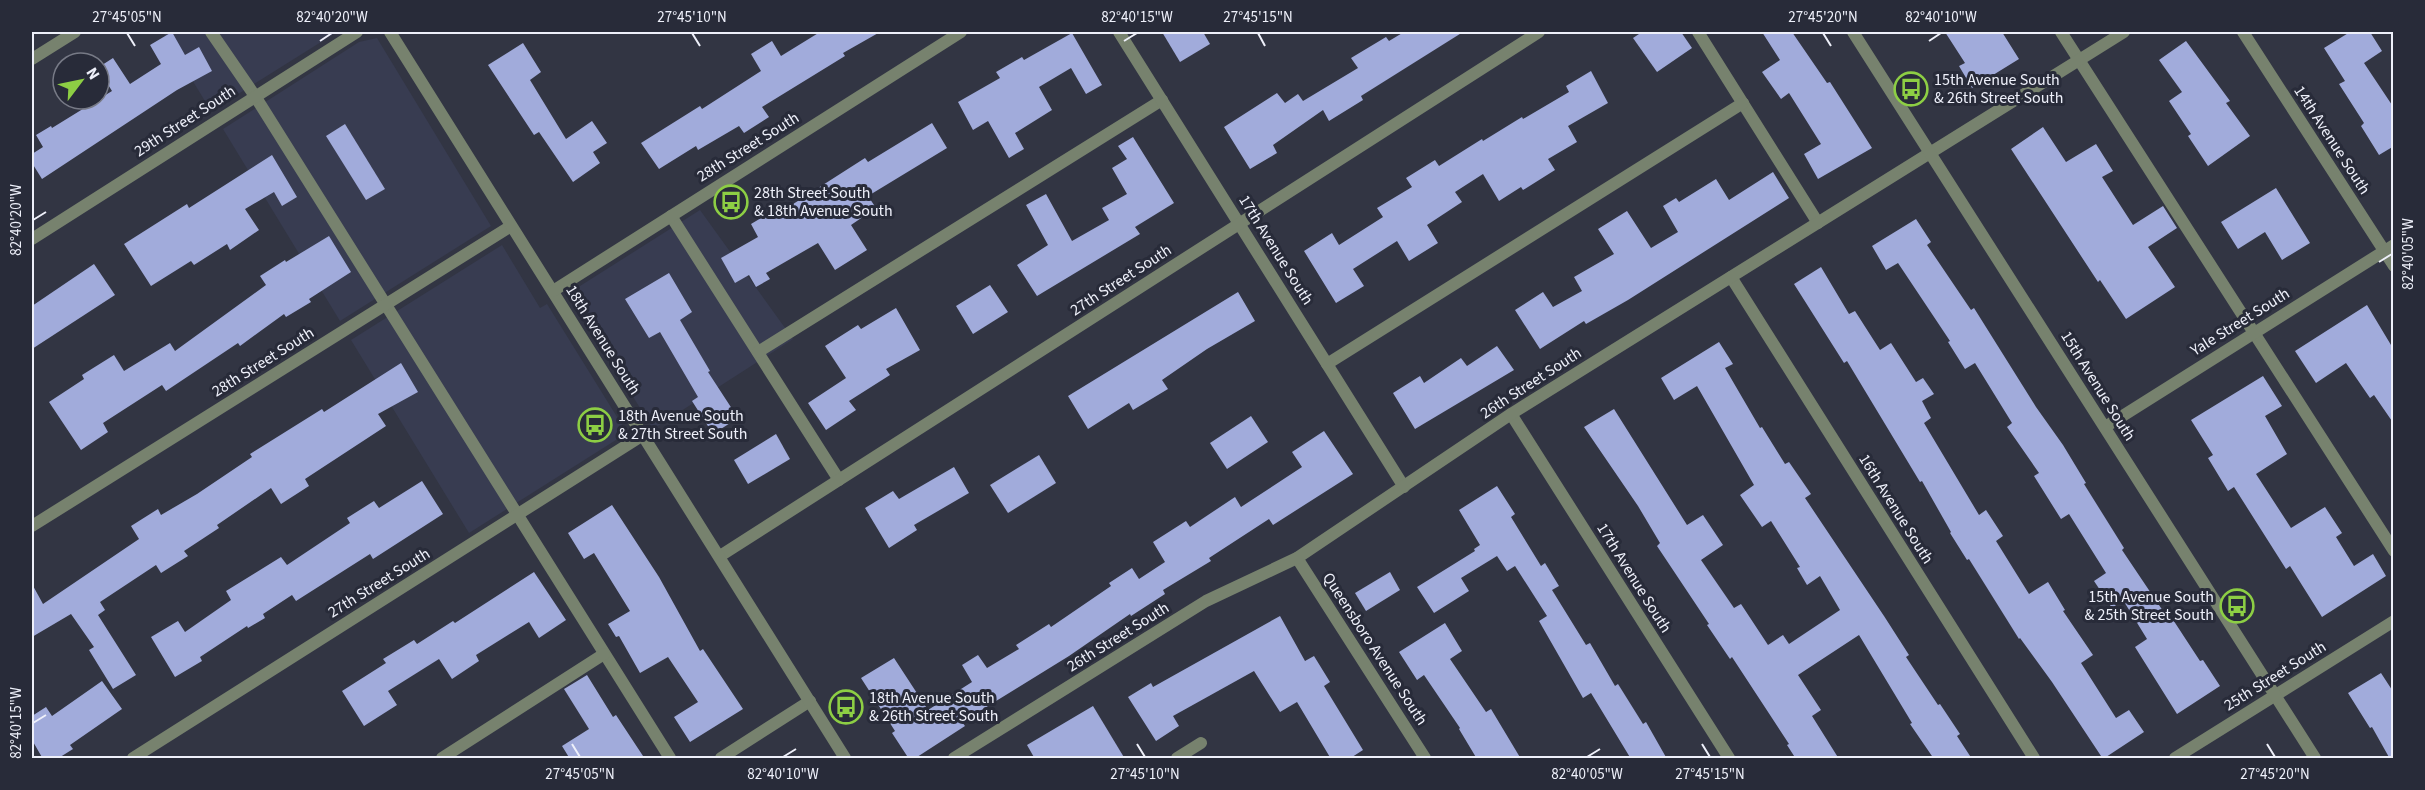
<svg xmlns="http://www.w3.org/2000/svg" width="2425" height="790" font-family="'Source Sans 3',sans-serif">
<rect width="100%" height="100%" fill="#323543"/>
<!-- built -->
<g fill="#383c51">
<path d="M163 32H337L211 111Z"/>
<path d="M377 38 491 226 340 321 223 129 359 42Z"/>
<path d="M700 210 793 339 653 429 569 293Z"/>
<path d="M502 245 540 308 547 304 627 433 469 533 351 340Z"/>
</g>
<!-- building -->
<g fill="#a1abdb">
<path d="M172 32 185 55 199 47 212 71 177 90 42 179 32 163V154L43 147 36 135 51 126 52 128 112 91 99 70V67L113 58 130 84 161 64 150 45Z"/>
<path d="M820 32H880L843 53 845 56 762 107 769 117 744 133 739 126 698 150 696 146 659 169 641 143 700 106 702 109 761 71 751 54 772 41 781 56Z"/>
<path d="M1162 32H1203L1210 44 1180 62Z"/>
<path d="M1404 32H1463L1361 96 1363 100 1329 121 1323 110 1273 145 1277 153 1250 169 1224 127 1277 93 1285 103 1298 94 1303 101 1358 68 1351 58 1386 37 1389 41Z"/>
<path d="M1642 32H1681L1692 48 1657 72 1633 38Z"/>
<path d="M1762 32H1792L1827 83 1830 82 1872 148 1818 179 1804 154 1821 144 1789 93 1781 99 1762 72 1780 60Z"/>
<path d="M1945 32H2002L2019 59 1972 88 1959 66 1965 63Z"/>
<path d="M2350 32H2370L2382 51 2364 63 2394 108V146L2379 155 2361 126 2364 123 2339 84 2345 81 2324 48Z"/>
<path d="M1072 33 1102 85 1086 94 1071 68 1039 87 1052 110 1015 133 1024 149 1009 158 988 121 973 130 958 102 1000 78 996 72 1022 57 1024 60Z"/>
<path d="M2186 41 2230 101 2226 103 2250 136 2208 166 2188 136 2191 134 2169 101 2182 92 2159 60Z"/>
<path d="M523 43 541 72 530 80 566 139 592 121 607 143 593 152 600 163 573 182 539 132 534 135 488 65Z"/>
<path d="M1591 71 1608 103 1568 126 1577 142 1548 159 1555 170 1523 190 1521 187 1499 201 1483 174 1455 192 1462 202 1427 225 1438 243 1409 261 1397 241 1353 269 1364 286 1336 303 1304 251 1332 233 1339 245 1383 217 1377 208 1412 187 1406 178 1435 160 1439 166 1482 139 1483 141 1522 117 1523 119 1569 92 1566 86Z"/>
<path d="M932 123 947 148 868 196 876 208 851 225 867 250 835 270 818 243 766 273 770 279 756 287 749 275 735 283 721 258 758 237 751 224 773 211 776 215 865 158 868 162Z"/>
<path d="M345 124 385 189 366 200 326 136Z"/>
<path d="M2043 127 2066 162 2096 144 2113 171 2102 177 2133 225 2163 206 2177 228 2148 247 2175 287 2126 319 2100 280 2098 282 2011 149Z"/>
<path d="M1133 137 1174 203 1135 227 1140 234 1037 296 1017 265 1048 245 1026 205 1046 194 1072 241 1109 220 1102 208 1127 194 1112 168 1127 159 1118 146Z"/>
<path d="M272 155 297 197 282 206 274 192 245 209 259 230 230 250 227 244 194 265 191 261 151 286 124 244 187 204 189 208Z"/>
<path d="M1773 172 1789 198 1628 300 1586 324 1584 321 1540 349 1515 310 1543 292 1553 307 1582 291 1574 277 1614 254 1598 229 1627 211 1651 248 1678 232 1663 206 1676 198 1679 202 1716 179 1729 200Z"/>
<path d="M2276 188 2310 243 2282 260 2265 232 2238 249 2221 222Z"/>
<path d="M1916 219 1931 242 1927 245 1971 310 1974 308 2036 407 2063 445 2086 483 2084 484 2124 548 2122 550 2163 611 2166 609 2200 661 2203 660 2220 686 2177 714 2135 647 2147 639 2123 600 2112 608 2094 581 2106 573 2069 514 2061 519 2034 476 2039 473 2007 427 2012 423 1975 363 1965 369 1948 342 1950 341 1898 263 1886 270 1872 246Z"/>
<path d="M329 236 351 272 309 299 311 302 286 317 284 314 240 346 238 343 166 391 162 385 103 423 108 432 81 450 49 402 84 379 82 375 114 355 124 371 170 343 175 351 266 285 260 276 285 260 286 262Z"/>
<path d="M94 264 115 295 32 349V306Z"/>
<path d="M1821 267 1849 314 1855 311 1880 350 1891 343 1916 382 1923 378 1934 394 1922 401 1931 418 1924 423 1979 515 1986 510 2003 536 1996 541 2029 594 2048 582 2065 610 2063 611 2093 655 2081 663 2116 718 2129 710 2144 732 2103 759 2052 682 2020 638 2019 639 1969 559 1967 560 1950 533 1951 532 1922 481 1920 482 1847 361 1844 363 1794 284Z"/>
<path d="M669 273 692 312 680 320 710 371 708 372 738 418 713 434 692 401 698 397 660 332 649 338 625 299Z"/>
<path d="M990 285 1008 312 973 334 956 306Z"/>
<path d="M1238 292 1255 321 1207 349 1162 380 1168 389 1133 410 1129 403 1088 429 1068 396Z"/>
<path d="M2367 305 2394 350V424L2374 395 2370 398 2346 363 2316 383 2295 351Z"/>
<path d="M896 308 920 350 886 369 890 375 849 401 856 410 826 430 808 403 846 378 825 346 858 325 861 329Z"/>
<path d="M1719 342 1733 364 1725 368 1760 428 1762 427 1785 464 1789 462 1811 494 1805 498 1884 616 1909 655 1906 657 1938 705 1940 704 1960 734 1957 736 1972 759H1934L1910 724 1912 723 1859 635 1798 675 1821 710 1812 716 1839 759H1796L1787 745 1789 744 1732 657 1730 659 1707 625 1709 624 1657 546 1660 543 1638 506 1584 427 1614 409 1687 525 1703 515 1723 545 1701 560 1734 608 1741 604 1768 645 1783 635 1789 644 1840 610 1820 576 1807 585 1797 568 1800 567 1771 521 1762 527 1740 495 1754 485 1697 386 1674 400 1661 378Z"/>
<path d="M1497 346 1514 370 1415 429 1393 393 1420 376 1424 383 1461 358 1467 366Z"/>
<path d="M401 363 418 392 378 414 386 426 305 479 309 486 281 504 271 488 217 525 219 528 184 551 188 556 161 573 156 565 100 602 105 610 98 615 136 675 113 689 89 650 94 647 71 614 32 637V584L43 604 139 539 131 526 158 509 161 515 197 494 252 457 250 454 322 409 324 412Z"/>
<path d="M2263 376 2282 406 2265 416 2287 454 2256 474 2291 528 2325 507 2342 533 2336 537 2354 566 2373 554 2386 576 2322 617 2290 566 2286 569 2234 487 2228 491 2208 458 2213 455 2191 420Z"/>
<path d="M1251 416 1268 442 1227 469 1210 443Z"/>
<path d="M1324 431 1353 474 1273 525 1269 519 1209 558 1211 561 1163 590 1165 594 1131 616 1130 614 1069 656 962 722 965 726 914 759H909L892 733 895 731 861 678 894 658 928 710 972 682 962 665 978 655 987 668 1019 649 1016 645 1049 624 1051 627 1111 586 1109 583 1132 568 1139 579 1165 562 1153 542 1186 521 1190 527 1235 497 1241 507 1302 467 1292 452Z"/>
<path d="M776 434 790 459 748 484 734 460Z"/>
<path d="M1039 455 1056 483 1008 513 990 485Z"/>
<path d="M954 467 969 493 914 525 917 530 889 548 865 508 893 491 899 499Z"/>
<path d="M422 481 443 514 373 559 370 554 296 601 292 595 263 614 265 618 248 628 247 626 200 657 202 661 175 677 151 637 178 621 185 632 231 600 226 591 281 557 287 565 350 523 347 518 374 501 379 508Z"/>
<path d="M1497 486 1515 514 1511 517 1541 566 1545 563 1559 586 1552 590 1586 645 1590 643 1615 686 1618 684 1643 724 1646 722 1667 759H1631L1591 693 1583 698 1539 621 1547 616 1515 566 1507 571 1497 556 1461 578 1469 591 1434 613 1417 587 1475 551 1474 549 1480 545 1459 510Z"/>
<path d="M612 505 659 577 700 651 703 649 743 709 690 742 674 717 698 702 668 657 640 673 619 636 616 637 608 624 630 611 594 553 584 559 568 533Z"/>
<path d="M534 572 566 620 539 638 529 622 476 655 479 661 452 679 439 659 388 691 397 705 364 726 342 691 386 663 383 659 414 640 417 644 453 621 455 623Z"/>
<path d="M1390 572 1400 590 1366 611 1355 593Z"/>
<path d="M1280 616 1305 661 1314 656 1330 682 1324 686 1363 750 1349 759H1331L1297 702 1280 712 1254 671 1173 716 1179 726 1156 741 1128 697 1151 683 1153 687Z"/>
<path d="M1445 623 1462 651 1450 659 1486 712 1491 709 1521 759H1477L1459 729 1460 728 1424 675 1417 680 1399 652Z"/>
<path d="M2381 673 2394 693V759H2390L2372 727 2370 728 2348 693Z"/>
<path d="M587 675 613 717 616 715 645 759H570L562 746 589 729 564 689Z"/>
<path d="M102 681 122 709 70 745 73 749 57 759H43L32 740V716L46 707 52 716Z"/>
<path d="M1093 706 1125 759H1035L1027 745Z"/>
</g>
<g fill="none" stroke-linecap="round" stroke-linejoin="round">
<!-- service -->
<g stroke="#77826e" stroke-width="12">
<path d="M211 32 255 96 670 758"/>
<path d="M1698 32 1818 223"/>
<path d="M2061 32 2394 551"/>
<path d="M32 59 75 32"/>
<path d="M671 216 839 480"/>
<path d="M758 352 1162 100"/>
<path d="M1327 364 1743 103"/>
<path d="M442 758 604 654"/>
</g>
<!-- minor -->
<g stroke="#77826e" stroke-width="12">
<path d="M1119 32 1404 487"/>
<path d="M2243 32 2394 266"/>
<path d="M32 239 357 32"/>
<path d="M1731 277 2034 758"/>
<path d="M1511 414 1729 758"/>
<path d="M2105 427 2394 245"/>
<path d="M32 526 511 226"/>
<path d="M720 556 1539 32"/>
<path d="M1297 558 1425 758"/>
<path d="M133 758 643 435"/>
<path d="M721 758 810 701"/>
<path d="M954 758 1206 601 1297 558 1511 414 2124 32"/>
<path d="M1177 758 1201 743"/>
<path d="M2175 758 2394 621"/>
</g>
<!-- tertiary -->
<g stroke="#77826e" stroke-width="12">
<path d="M390 32 845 758"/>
<path d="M1853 32 2315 758"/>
<path d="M553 291 961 32"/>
</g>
</g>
<!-- ticks -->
<path fill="none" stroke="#eef0fa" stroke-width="2" d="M127 33 135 46M692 33 700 46M1258 33 1265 46M1823 33 1831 46M320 41 332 33M1124 41 1137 33M1929 41 1941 33M33 220 46 212M2379 262 2392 254M33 723 46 715M572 744 580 757M1137 744 1145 757M1702 744 1710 757M2267 744 2275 757M783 757 796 749M1587 757 1600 749"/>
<!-- icons -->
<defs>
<g id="bus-ring" transform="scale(1.725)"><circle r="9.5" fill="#282b39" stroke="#8dce44" stroke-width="1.5"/><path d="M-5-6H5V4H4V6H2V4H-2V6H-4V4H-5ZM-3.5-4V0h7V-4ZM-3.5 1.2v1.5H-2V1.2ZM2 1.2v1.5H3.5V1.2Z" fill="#8dce44"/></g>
</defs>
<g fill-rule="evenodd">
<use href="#bus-ring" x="1911" y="89"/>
<use href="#bus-ring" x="731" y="202"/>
<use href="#bus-ring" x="595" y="425"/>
<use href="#bus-ring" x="2237" y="606"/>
<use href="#bus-ring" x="846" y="707"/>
</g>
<g text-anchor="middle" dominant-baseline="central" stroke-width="6" stroke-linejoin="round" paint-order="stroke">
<!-- poi labels -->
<g font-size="16" fill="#eef0fa" stroke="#282b39" text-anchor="start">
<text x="1934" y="80">15th Avenue South<tspan x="1934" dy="18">&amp; 26th Street South</tspan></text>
<text x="754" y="193">28th Street South<tspan x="754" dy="18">&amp; 18th Avenue South</tspan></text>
<text x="618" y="416">18th Avenue South<tspan x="618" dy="18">&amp; 27th Street South</tspan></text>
<text x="2214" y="597" text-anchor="end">15th Avenue South<tspan x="2214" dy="18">&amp; 25th Street South</tspan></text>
<text x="869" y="698">18th Avenue South<tspan x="869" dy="18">&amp; 26th Street South</tspan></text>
</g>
<!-- street labels -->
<g font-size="16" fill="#eef0fa" stroke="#282b39">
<text transform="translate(185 121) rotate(-33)">29th Street South</text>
<text transform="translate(2332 140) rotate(57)">14th Avenue South</text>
<text transform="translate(748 147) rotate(-32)">28th Street South</text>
<text transform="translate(1276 250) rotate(58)">17th Avenue South</text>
<text transform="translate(1121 280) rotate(-33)">27th Street South</text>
<text transform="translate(2240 322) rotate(-32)">Yale Street South</text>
<text transform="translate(603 340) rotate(58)">18th Avenue South</text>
<text transform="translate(263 362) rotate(-32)">28th Street South</text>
<text transform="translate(1531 383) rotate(-33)">26th Street South</text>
<text transform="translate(2098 386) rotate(58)">15th Avenue South</text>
<text transform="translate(1896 509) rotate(58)">16th Avenue South</text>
<text transform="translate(1634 578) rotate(58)">17th Avenue South</text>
<text transform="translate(379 583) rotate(-32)">27th Street South</text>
<text transform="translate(1118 637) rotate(-32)">26th Street South</text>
<text transform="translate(1375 649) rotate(57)">Queensboro Avenue South</text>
<text transform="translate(2275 676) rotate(-32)">25th Street South</text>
</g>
</g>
<!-- border -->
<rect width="2425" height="790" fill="none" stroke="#282b39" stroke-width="66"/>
<!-- north arrow -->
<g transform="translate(81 81) rotate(58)"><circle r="28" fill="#282b39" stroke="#777a86" stroke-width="1.5"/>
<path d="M0-4.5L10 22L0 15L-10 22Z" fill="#8dce44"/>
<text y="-9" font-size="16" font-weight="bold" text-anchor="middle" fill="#eef0fa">N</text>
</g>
<rect x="33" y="33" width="2359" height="724" fill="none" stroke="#eef0fa" stroke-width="2"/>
<g font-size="15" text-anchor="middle" fill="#eef0fa">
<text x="127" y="22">27°45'05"N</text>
<text x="332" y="22">82°40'20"W</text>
<text x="692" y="22">27°45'10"N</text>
<text x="1137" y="22">82°40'15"W</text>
<text x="1258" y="22">27°45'15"N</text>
<text x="1823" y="22">27°45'20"N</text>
<text x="1941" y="22">82°40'10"W</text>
<text transform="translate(16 220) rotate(-90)" y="5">82°40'20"W</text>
<text transform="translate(2408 254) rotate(-90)" y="5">82°40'05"W</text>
<text transform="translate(16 723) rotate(-90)" y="5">82°40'15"W</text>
<text x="580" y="779">27°45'05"N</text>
<text x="783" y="779">82°40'10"W</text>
<text x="1145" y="779">27°45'10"N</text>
<text x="1587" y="779">82°40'05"W</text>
<text x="1710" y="779">27°45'15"N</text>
<text x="2275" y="779">27°45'20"N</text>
</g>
</svg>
